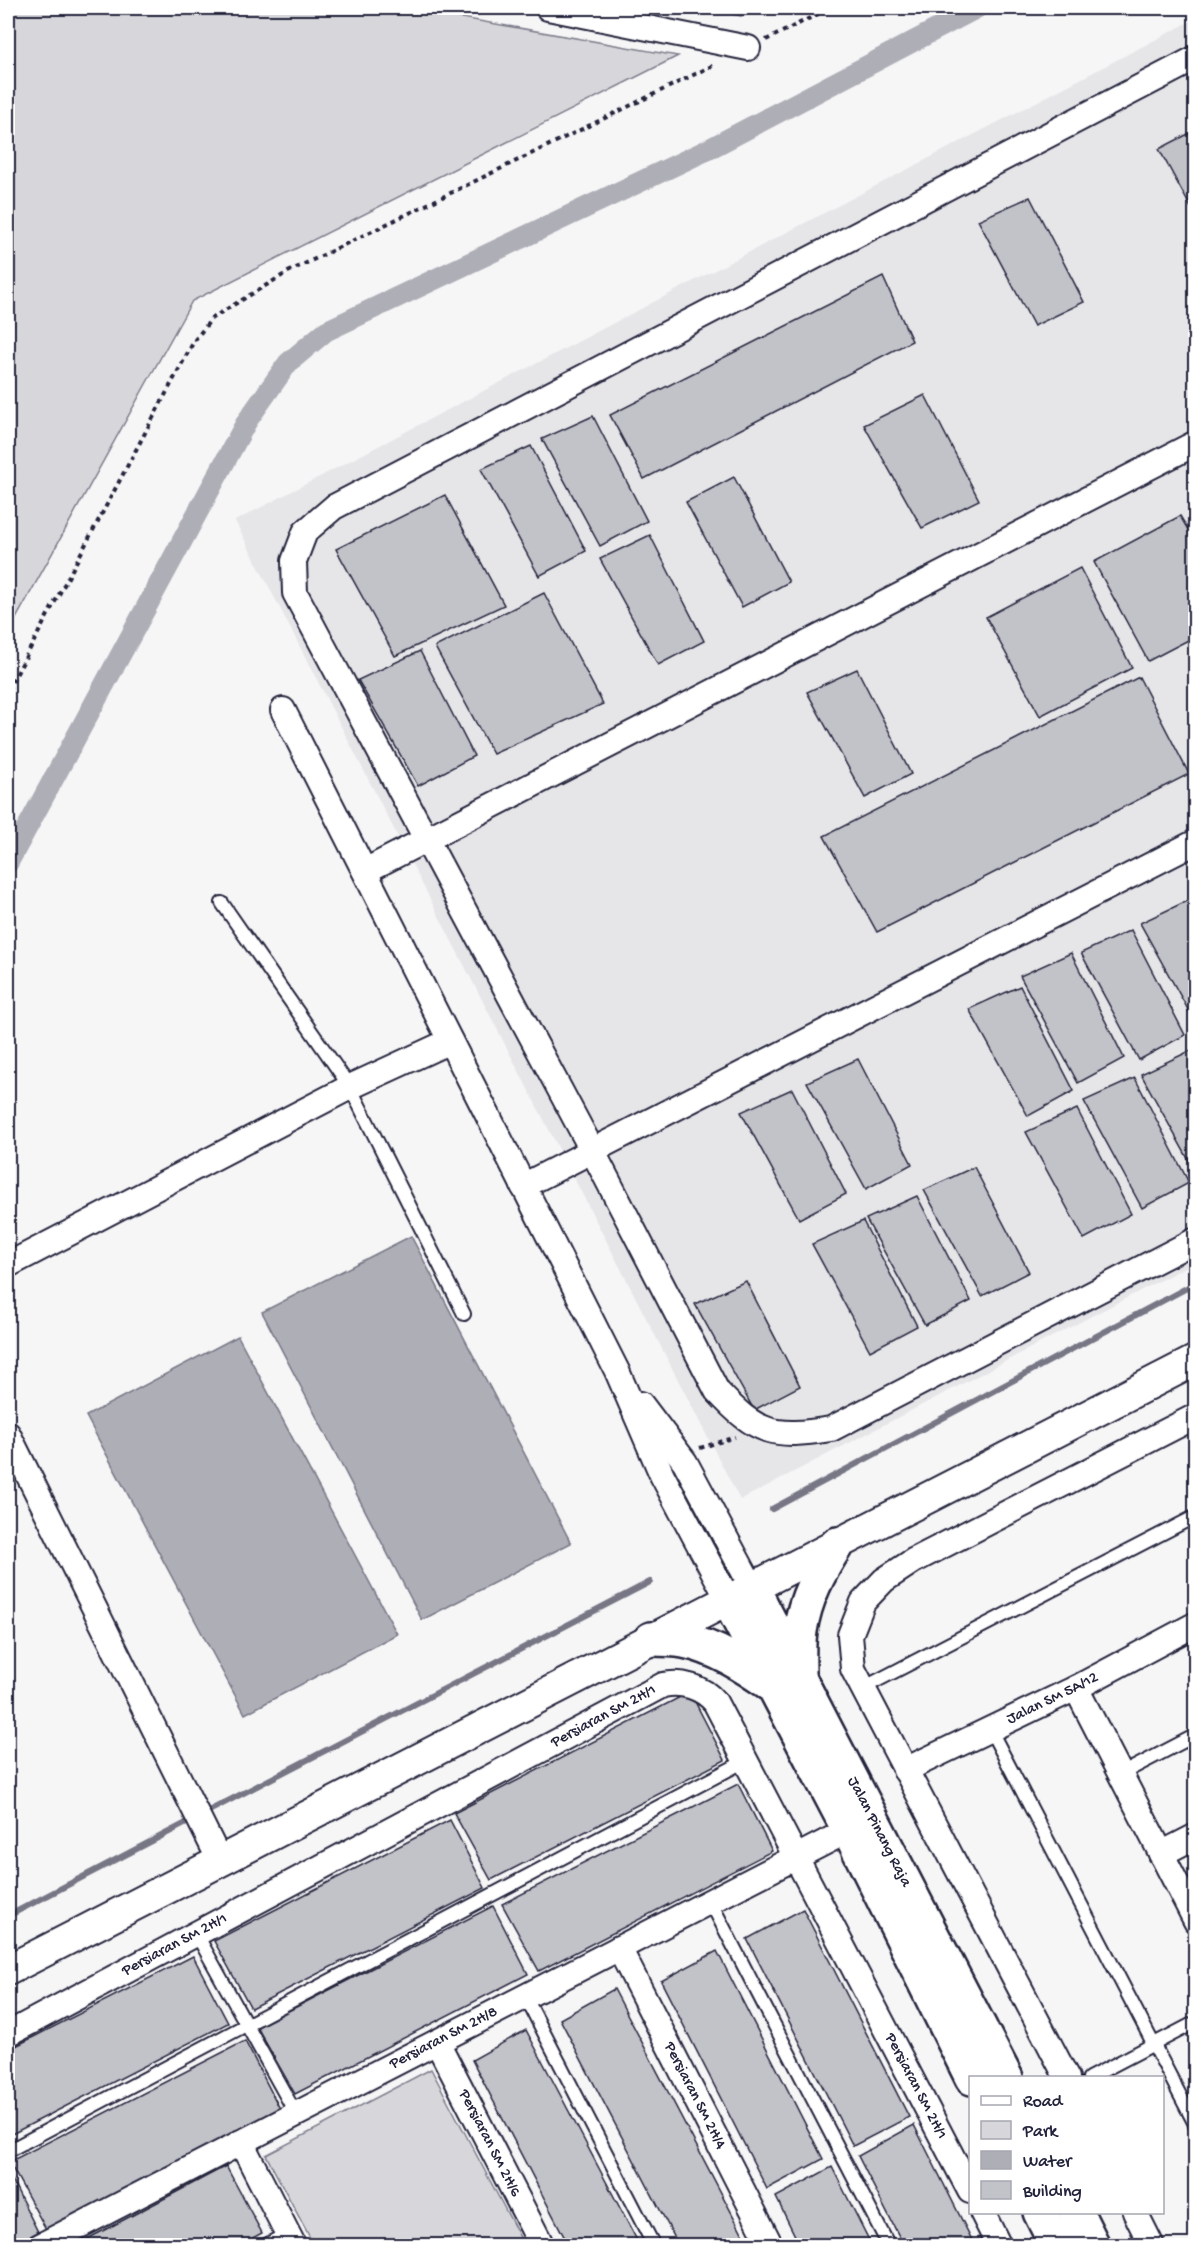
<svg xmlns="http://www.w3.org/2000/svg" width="1203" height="2253" font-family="'Gochi Hand',sans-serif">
<rect width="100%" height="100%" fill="#f6f6f7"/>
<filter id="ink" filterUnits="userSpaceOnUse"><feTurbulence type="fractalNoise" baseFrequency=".0167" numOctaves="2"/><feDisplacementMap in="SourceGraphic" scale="12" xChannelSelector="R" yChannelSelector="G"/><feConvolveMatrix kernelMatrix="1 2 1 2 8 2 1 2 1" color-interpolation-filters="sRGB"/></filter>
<g filter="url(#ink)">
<!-- built -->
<path fill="#e6e6e9" d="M1195 19V1262L740 1500 235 521Z"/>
<!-- green -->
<g fill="#d7d7db" stroke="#7c7c8b" stroke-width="1.5">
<path d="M8 8H405L678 56 192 301 8 633Z"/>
<path d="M703 8H758L741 16Z"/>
<path d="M431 2069 524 2245H314L266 2155Z"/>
</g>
<!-- water -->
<g fill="#aeaeb7" stroke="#767685" stroke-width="1.5">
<path d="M411 1236 571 1543 422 1620 262 1312Z"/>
<path d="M238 1336 397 1634 245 1714 86 1416Z"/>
</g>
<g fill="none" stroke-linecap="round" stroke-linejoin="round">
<!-- stream -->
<g stroke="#767685" stroke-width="6">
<path d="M772 1509 1196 1283"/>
<path d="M203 1814 650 1582"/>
<path d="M8 1916 194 1819"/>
</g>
<!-- canal -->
<path stroke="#aeaeb7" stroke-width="21" d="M8 863 247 421 288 363 326 331 705 151 977 8"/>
</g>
<!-- building -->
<g fill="#c2c2c9" stroke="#22223b" stroke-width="1.5">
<path d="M1196 130V217L1159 149Z"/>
<path d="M1030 197 1084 302 1034 326 978 220Z"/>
<path d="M883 277 912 341 644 479 610 415Z"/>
<path d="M925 395 979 500 922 528 864 425Z"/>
<path d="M593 416 647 521 600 546 542 439Z"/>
<path d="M531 446 586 551 539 576 481 469Z"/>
<path d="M734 477 789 582 742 607 686 502Z"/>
<path d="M445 495 504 605 395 656 336 549Z"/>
<path d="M1180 516 1196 543V636L1148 661 1094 562Z"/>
<path d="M650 535 704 641 658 665 600 559Z"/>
<path d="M1080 568 1132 668 1040 716 986 617Z"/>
<path d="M544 593 603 704 493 754 435 647Z"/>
<path d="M420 651 474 756 418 786 358 680Z"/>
<path d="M857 669 911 774 865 798 807 692Z"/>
<path d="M1139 677 1189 774 877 932 824 836Z"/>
<path d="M1191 899 1196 908V1024L1140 923Z"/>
<path d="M1131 930 1185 1035 1139 1060 1081 953Z"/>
<path d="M1071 953 1124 1058 1078 1083 1020 976Z"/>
<path d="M1020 986 1074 1091 1028 1116 969 1009Z"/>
<path d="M1192 1050 1196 1057V1173L1141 1074Z"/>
<path d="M858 1059 912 1164 866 1189 807 1082Z"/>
<path d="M1135 1078 1189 1183 1142 1208 1084 1101Z"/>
<path d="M792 1089 846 1194 799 1219 741 1112Z"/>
<path d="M1077 1109 1131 1214 1084 1239 1026 1132Z"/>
<path d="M974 1167 1029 1272 982 1296 924 1190Z"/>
<path d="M917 1196 971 1301 925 1325 866 1219Z"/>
<path d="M863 1221 917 1326 870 1351 812 1244Z"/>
<path d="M746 1281 800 1386 754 1410 695 1304Z"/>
<path d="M690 1692 725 1760 491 1880 454 1813Z"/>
<path d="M738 1784 772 1851 539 1971 502 1904Z"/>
<path d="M450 1820 485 1888 251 2008 214 1941Z"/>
<path d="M493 1906 528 1974 295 2094 257 2027Z"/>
<path d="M803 1909 909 2117 853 2146 747 1939Z"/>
<path d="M717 1951 823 2159 767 2189 661 1981Z"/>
<path d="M193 1956 228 2023 8 2136V2050Z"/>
<path d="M614 1989 749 2246H679L560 2019Z"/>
<path d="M526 2030 640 2246H569L472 2060Z"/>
<path d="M245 2041 280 2109 46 2229 9 2162Z"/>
<path d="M914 2125 975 2246H904L858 2156Z"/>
<path d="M226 2166 262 2233 238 2246H74Z"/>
<path d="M832 2167 872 2246H800L776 2197Z"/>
<path d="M8 2172 38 2232 12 2246H8Z"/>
</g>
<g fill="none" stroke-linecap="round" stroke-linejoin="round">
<!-- service casing -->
<g stroke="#22223b" stroke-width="16">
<g id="service">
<path d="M222 903 350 1087 464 1314"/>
<path d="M863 1688 1196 1516"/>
<path d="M990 1729 1196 2126"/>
<path d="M1121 1774 1196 1735"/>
<path d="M710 1901 889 2246"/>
<path d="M197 1935 296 2114"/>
<path d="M525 1996 654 2246"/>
<path d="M1089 2078 1196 2022"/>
<path d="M8 2151 745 1761"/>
<path d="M264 2246 288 2233"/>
</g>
</g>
<!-- minor casing -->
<g stroke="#22223b" stroke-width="28">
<g id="minor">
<path d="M548 8 748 48"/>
<path d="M1196 58 334 507 305 532 294 561 295 593 592 1150 717 1391C757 1434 773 1438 831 1429L1196 1240"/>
<path d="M283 710 617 1371 662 1475 728 1599"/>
<path d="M365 871 1196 443"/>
<path d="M523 1186 1196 842"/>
<path d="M8 1265 350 1087 450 1041"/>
<path d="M641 1404 685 1462 752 1587"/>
<path d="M8 1434 220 1861"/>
<path d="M1076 1688 1196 1921"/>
<path id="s1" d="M905 1770 1076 1688 1196 1624"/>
<path d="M1161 1854 1196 1836"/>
<path id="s2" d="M619 1948 771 2246"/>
<path id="s3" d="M8 2034 663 1685C682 1681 702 1687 715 1702L970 2191"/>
<path id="s4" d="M437 2042 542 2246"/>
<path d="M1067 2078 853 1669 850 1635 863 1602 884 1580 913 1561 1196 1416"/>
<path d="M241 2142 294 2246"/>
<path d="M982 2212 999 2246"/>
<path d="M1135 2212 1152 2246"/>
<path id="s5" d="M40 2246 849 1830"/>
</g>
</g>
<!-- tertiary casing -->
<g stroke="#22223b" stroke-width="34">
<path id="tertiary" d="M8 1970 1196 1360"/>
</g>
<!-- secondary casing -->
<g stroke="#22223b" stroke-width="38">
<g id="secondary">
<path id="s6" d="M752 1587 1006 2078"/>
<path d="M728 1599 849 1830 972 2078"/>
<path d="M651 1639C662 1639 674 1639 684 1641 716 1647 746 1667 772 1685"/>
<path d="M799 1674C799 1660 798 1645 800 1631 805 1598 819 1572 837 1544"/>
<path d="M1040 2212 1057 2246"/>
<path d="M1076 2212 1093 2246"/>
</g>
</g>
<!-- path -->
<g stroke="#22223b" stroke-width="4" stroke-dasharray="4.5 4.5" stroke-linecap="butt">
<path d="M766 40 830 8"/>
<path d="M8 690 194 341 212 318 288 272 716 64"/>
<path d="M700 1448 735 1437"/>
</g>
<!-- service -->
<use href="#service" stroke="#fff" stroke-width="12"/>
<!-- minor -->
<use href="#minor" stroke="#fff" stroke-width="24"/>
<!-- tertiary -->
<use href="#tertiary" stroke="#fff" stroke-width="30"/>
<!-- secondary -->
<use href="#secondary" stroke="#fff" stroke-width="33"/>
</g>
</g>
<g text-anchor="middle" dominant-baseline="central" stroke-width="4.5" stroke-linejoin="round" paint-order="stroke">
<!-- street labels -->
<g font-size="16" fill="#22223b" stroke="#fff">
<text stroke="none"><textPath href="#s1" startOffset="164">Jalan SM 5A/12</textPath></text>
<text stroke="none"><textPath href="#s3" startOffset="675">Persiaran SM 2H/1</textPath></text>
<text stroke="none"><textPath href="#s6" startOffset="276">Jalan Pinang Raja</textPath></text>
<text stroke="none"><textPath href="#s3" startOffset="189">Persiaran SM 2H/1</textPath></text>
<text stroke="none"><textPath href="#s5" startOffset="454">Persiaran SM 2H/8</textPath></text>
<text stroke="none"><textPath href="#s3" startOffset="1233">Persiaran SM 2H/1</textPath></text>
<text stroke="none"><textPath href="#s2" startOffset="166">Persiaran SM 2H/4</textPath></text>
<text stroke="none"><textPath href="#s4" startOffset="114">Persiaran SM 2H/6</textPath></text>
</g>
</g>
<!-- margin -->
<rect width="1203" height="2253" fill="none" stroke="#fff" stroke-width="30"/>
<rect x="15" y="15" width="1173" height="2223" fill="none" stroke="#22223b" stroke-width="2" filter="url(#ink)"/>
<!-- legend -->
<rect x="969" y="2076" width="195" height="138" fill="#ffffff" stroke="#a7a7b1" stroke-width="1.5"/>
<rect x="981" y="2096" width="30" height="9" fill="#ffffff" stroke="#a7a7b1" stroke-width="1.5"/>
<text x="1023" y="2106" font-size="18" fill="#22223b">Road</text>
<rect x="981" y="2121" width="30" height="18" fill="#d7d7db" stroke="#a7a7b1" stroke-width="1.5"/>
<text x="1023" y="2136" font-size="18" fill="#22223b">Park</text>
<rect x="981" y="2151" width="30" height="18" fill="#aeaeb7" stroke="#a7a7b1" stroke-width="1.5"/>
<text x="1023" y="2166" font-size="18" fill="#22223b">Water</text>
<rect x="981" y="2181" width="30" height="18" fill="#c2c2c9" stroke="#a7a7b1" stroke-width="1.5"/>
<text x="1023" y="2196" font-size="18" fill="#22223b">Building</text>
</svg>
